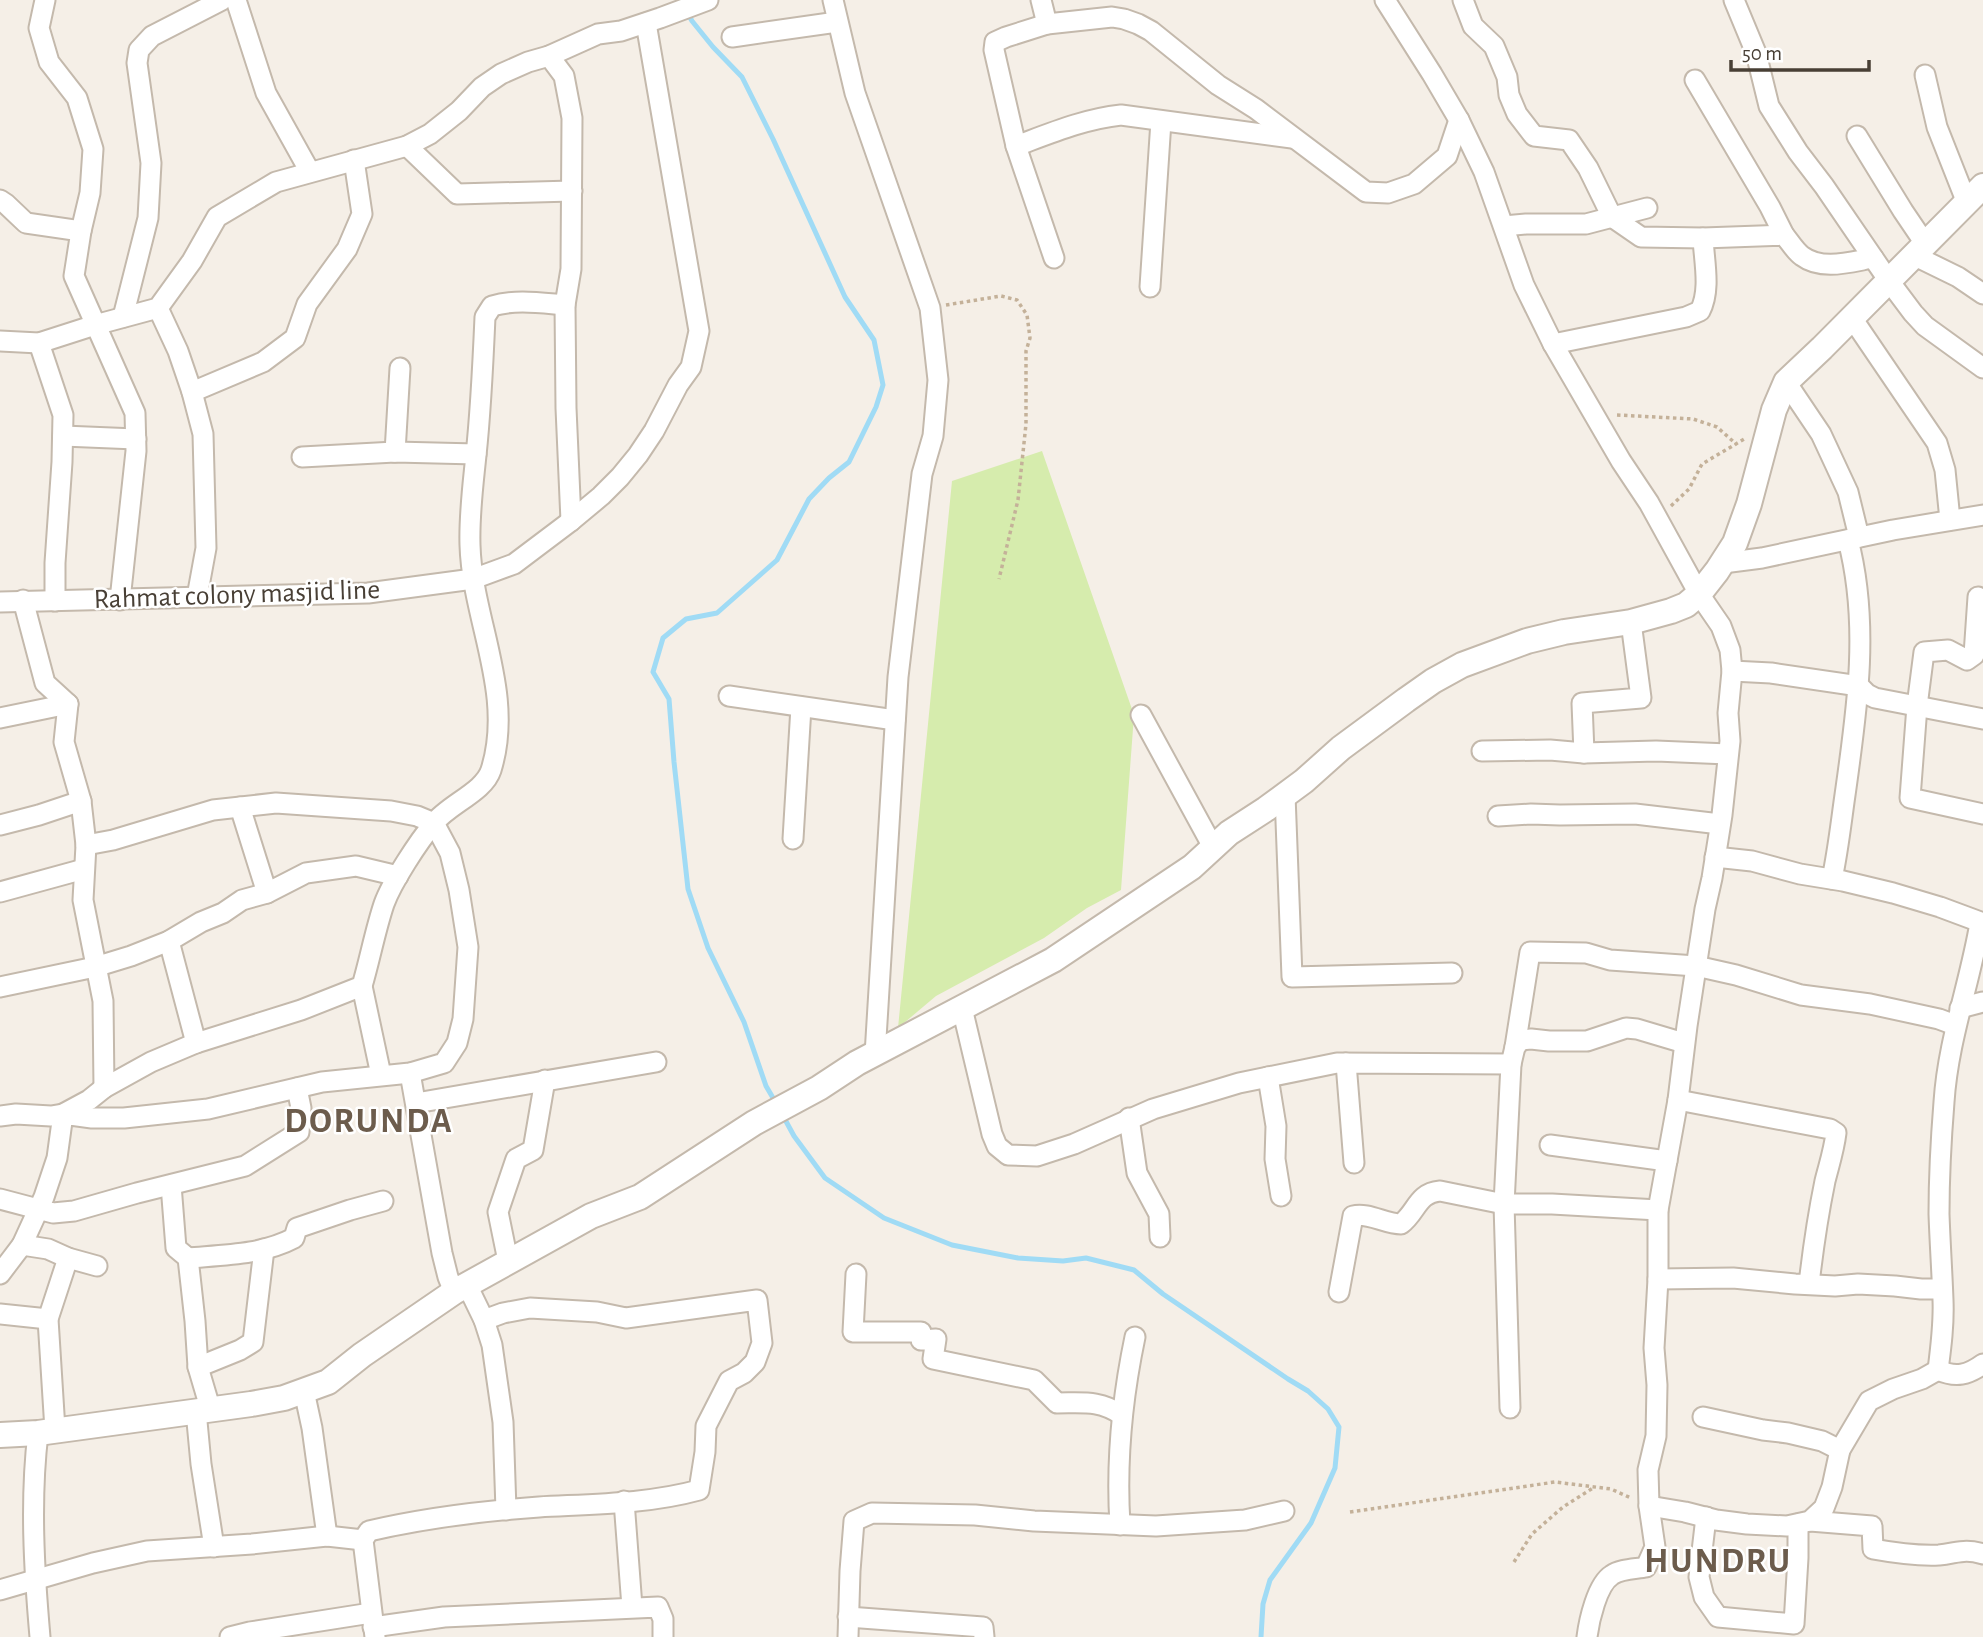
<svg xmlns="http://www.w3.org/2000/svg" width="1983" height="1637" font-family="'Alegreya Sans',sans-serif">
<rect width="100%" height="100%" fill="#f5efe7"/>
<!-- green -->
<path fill="#d6ecad" d="M1042 451 1134 715 1121 890 1087 908 1044 938 936 996 898 1028 952 481Z"/>
<g fill="none" stroke-linecap="round" stroke-linejoin="round">
<!-- stream -->
<g stroke="#a0dbf5" stroke-width="5">
<path d="M687 12 692 21 713 47 742 77 773 139 845 297 874 340 883 385 876 407 849 462 829 478 809 499 777 560 717 613 686 619 663 638 653 672 669 699 674 762 688 889 708 948 744 1022 766 1086 776 1103"/>
<path d="M782 1114 794 1136 825 1178 884 1218 952 1245 1018 1258 1063 1261 1086 1258 1134 1270 1163 1294 1288 1379 1308 1391 1328 1409 1339 1427 1335 1468 1311 1523 1270 1580 1263 1604 1261 1637"/>
</g>
<!-- minor casing -->
<g stroke="#c4b9ac" stroke-width="23">
<g id="minor">
<path d="M45 0 39 28 49 62 77 98 93 149 90 193 81 231 74 276 135 413 136 451 120 600"/>
<path d="M236 0 266 93 310 172"/>
<path d="M833 0 855 93 930 308 938 380 933 436 922 474 898 677 875 1055"/>
<path d="M1041 0 1047 24"/>
<path d="M1385 0 1432 74 1459 120 1484 172 1524 285 1553 344 1621 461 1649 503 1699 594 1721 626 1730 650 1732 671 1728 713 1730 741 1722 815 1712 878 1705 909 1687 1026 1678 1100 1658 1210V1279L1654 1348 1657 1385 1656 1436 1648 1470 1649 1506 1655 1547 1646 1567C1636 1569 1620 1569 1612 1575 1597 1584 1589 1621 1587 1637"/>
<path d="M1463 0 1473 26 1494 46 1507 77 1509 95 1517 114 1534 136 1569 140 1588 168 1612 217 1641 237 1703 238 1784 235C1790 242 1795 251 1802 256 1822 271 1850 262 1873 258"/>
<path d="M1734 0 1756 53 1769 106 1798 152 1824 186 1889 281 1913 313 1925 326 1983 368"/>
<path d="M732 37 837 22"/>
<path d="M549 56 564 76 572 118 571 269 565 305 566 408 571 521"/>
<path d="M1925 75 1937 127 1967 203"/>
<path d="M1695 80 1770 207 1784 235"/>
<path d="M1857 136 1903 211 1926 245"/>
<path d="M407 146 457 194 572 191"/>
<path d="M1016 146C1051 133 1084 119 1121 115L1292 138"/>
<path d="M0 200 6 204 26 223 81 231"/>
<path d="M1504 226 1526 224H1586L1647 208"/>
<path d="M1915 256 1958 277 1983 294"/>
<path d="M1054 258 1016 146 994 50 995 42 1006 37 1047 24 1112 17 1124 19 1138 24 1151 31 1218 85 1256 109 1366 192 1388 193 1414 184 1447 156 1459 120"/>
<path d="M1150 287 1161 121"/>
<path d="M158 308 178 351 192 392 203 434 206 548 197 597"/>
<path d="M123 317 148 218 151 163 137 63 139 50 152 36 222 0"/>
<path d="M1852 318 1937 443 1945 470 1950 520"/>
<path d="M0 341 39 343 95 325 158 308 192 261 217 217 276 182 407 146 430 134 459 111 482 87 501 74 528 62 549 56 598 34 621 31 660 18 708 0"/>
<path d="M39 343 63 415 62 462 55 563V601"/>
<path d="M1553 344 1686 317 1700 311C1711 290 1704 261 1703 238"/>
<path d="M1786 382 1821 434 1848 492 1859 537"/>
<path d="M192 392 263 362 295 338 307 304 347 249 362 214 354 160"/>
<path d="M63 436 136 439"/>
<path d="M395 452 400 368"/>
<path d="M302 457 395 452 476 454"/>
<path d="M1723 563 1762 558 1893 530 1983 515"/>
<path d="M1978 597 1974 655 1967 660 1948 650 1924 652 1917 706 1910 798 1983 814"/>
<path d="M23 600 45 683 68 704 64 742 81 801 86 845 83 900 103 1001 104 1088"/>
<path d="M0 602 368 593 473 579 514 564 571 521 601 496 620 477 638 455 654 431 678 385 691 367 699 331 646 23"/>
<path d="M1732 671 1771 673 1859 686 1867 694 1875 698 1983 719"/>
<path d="M729 696 895 720"/>
<path d="M1141 715 1213 847"/>
<path d="M0 718 68 704"/>
<path d="M1482 751 1550 750 1584 753 1656 751 1728 754"/>
<path d="M1584 753 1582 703 1641 698 1631 622"/>
<path d="M1285 795 1292 977 1452 973"/>
<path d="M240 807 267 893"/>
<path d="M1498 816 1531 814 1560 815 1635 814 1720 824"/>
<path d="M0 825 39 815 81 801"/>
<path d="M793 839 801 707"/>
<path d="M1715 857 1752 861 1800 874 1843 881 1893 893 1940 907 1983 923"/>
<path d="M1832 879C1838 851 1841 823 1845 795 1857 710 1870 624 1848 540"/>
<path d="M0 892 84 869"/>
<path d="M169 941 196 1043"/>
<path d="M362 986 381 1075"/>
<path d="M0 987 95 967 131 956 169 941 201 922 223 913 242 900 267 893 306 873 356 866 398 876"/>
<path d="M962 1008 992 1134 997 1146 1008 1155 1037 1156 1074 1144 1153 1109 1239 1083 1337 1063 1511 1064 1515 1047 1521 1040 1531 1039 1549 1041H1587L1626 1028 1637 1029 1684 1043"/>
<path d="M1960 1008 1983 1002"/>
<path d="M1515 1047 1530 952 1586 953 1610 960 1696 966 1736 975 1801 995 1870 1004 1939 1019 1955 1025"/>
<path d="M1346 1063 1354 1163"/>
<path d="M410 1073 442 1253 448 1277 454 1292"/>
<path d="M1268 1077 1276 1126 1275 1159 1281 1196"/>
<path d="M1678 1100 1830 1129 1836 1133C1834 1150 1829 1165 1825 1181 1818 1215 1813 1249 1809 1284"/>
<path d="M416 1103 656 1062"/>
<path d="M0 1116 16 1114 51 1116 63 1114 89 1100 104 1088 151 1062 196 1043 301 1010 362 986C370 959 375 931 384 904 392 882 418 842 434 823 449 804 484 792 491 770 515 693 472 620 470 545 469 514 473 485 476 455 481 409 483 363 485 317L492 306C515 299 541 303 565 305"/>
<path d="M1129 1118 1137 1173 1159 1214 1160 1237"/>
<path d="M1550 1145 1667 1161"/>
<path d="M171 1185 176 1248 188 1258 195 1321 198 1367 211 1411"/>
<path d="M0 1199 53 1213 74 1211 137 1193 245 1166 299 1132 301 1108 297 1088"/>
<path d="M22 1245 48 1249 68 1258 97 1266"/>
<path d="M188 1258C223 1255 262 1255 294 1238L297 1228 350 1210 383 1201"/>
<path d="M508 1261 498 1212 516 1159 533 1150 545 1080"/>
<path d="M0 1274 22 1245 44 1197 57 1158 63 1114 92 1118H124L208 1109 322 1082 410 1073 444 1063 457 1043 463 1019 468 947 459 890 450 853 434 823 417 816 391 811 276 803 213 810 113 840 86 845"/>
<path d="M856 1274 853 1332H921V1340L936 1339 933 1359 1034 1380 1057 1403C1084 1403 1099 1400 1122 1415"/>
<path d="M1658 1279 1733 1278 1795 1284 1835 1286 1858 1284 1895 1286 1921 1289H1942"/>
<path d="M1339 1292 1353 1216C1368 1212 1385 1224 1401 1224 1417 1212 1417 1193 1440 1191L1504 1204H1552L1658 1210"/>
<path d="M0 1314 48 1319"/>
<path d="M484 1320 492 1345 503 1422 506 1510"/>
<path d="M198 1367 240 1350 253 1342 264 1249"/>
<path d="M1938 1370C1941 1347 1944 1324 1943 1300 1942 1272 1940 1243 1939 1214 1939 1177 1941 1139 1944 1102 1948 1040 1970 983 1980 923"/>
<path d="M1938 1370C1956 1378 1968 1375 1983 1364"/>
<path d="M304 1391 312 1428 327 1536"/>
<path d="M1510 1408 1504 1204 1511 1064"/>
<path d="M196 1411 201 1464 214 1547"/>
<path d="M1703 1417 1763 1430 1788 1433 1822 1441 1840 1450"/>
<path d="M55 1430 48 1319 68 1258"/>
<path d="M38 1433C30 1500 34 1569 40 1637"/>
<path d="M624 1501 632 1607"/>
<path d="M1649 1506 1685 1512 1716 1520 1747 1524 1787 1526 1810 1521 1824 1508 1832 1487 1840 1450 1869 1401 1893 1389 1922 1379 1938 1370"/>
<path d="M1706 1517 1699 1577 1704 1597 1718 1617 1794 1624 1798 1558V1524"/>
<path d="M1810 1521 1872 1526 1873 1549C1895 1553 1917 1556 1939 1555 1958 1553 1964 1548 1983 1554"/>
<path d="M1120 1525C1116 1462 1122 1399 1135 1337"/>
<path d="M0 1590 93 1563 147 1551 252 1544 327 1536 363 1540"/>
<path d="M848 1617 983 1627 984 1637"/>
<path d="M373 1627 444 1617 658 1607 663 1619V1637"/>
<path d="M230 1637 250 1632 371 1613"/>
<path d="M375 1637 363 1540 369 1531C425 1518 482 1511 539 1507 593 1504 648 1504 699 1490L705 1452 706 1426 729 1381 744 1373 755 1362 762 1343 757 1300 626 1318 597 1312 530 1308 503 1313 484 1320 467 1285"/>
<path d="M848 1637 850 1571 854 1521 872 1513 975 1515 1034 1521 1156 1526 1245 1520 1284 1511"/>
</g>
</g>
<!-- tertiary casing -->
<g stroke="#c4b9ac" stroke-width="28">
<path id="tertiary" d="M0 1435 38 1433 251 1404 284 1398 328 1382 362 1355 454 1292 591 1216 640 1197 754 1123 819 1088 857 1063 1053 960 1192 867 1229 833 1266 809 1304 781 1341 748 1406 700 1433 681 1462 665 1527 641 1564 632 1631 622 1671 611 1686 605 1699 594 1717 571 1735 543 1749 504 1774 410 1786 382 1822 348 1983 186"/>
</g>
<!-- path -->
<g stroke="#c4b199" stroke-width="3.5" stroke-dasharray="3.5 3.5" stroke-linecap="butt">
<path d="M946 305 1001 296 1017 300 1027 315 1030 338 1026 351V424L1018 500 999 579"/>
<path d="M1617 415 1693 419 1717 427 1736 444"/>
<path d="M1671 506 1689 489 1702 464 1746 438"/>
<path d="M1350 1512 1555 1482 1611 1489 1631 1498"/>
<path d="M1514 1562 1532 1534 1563 1507 1593 1488"/>
</g>
<!-- minor -->
<use href="#minor" stroke="#fff" stroke-width="19"/>
<!-- tertiary -->
<use href="#tertiary" stroke="#fff" stroke-width="24"/>
</g>
<g text-anchor="middle" dominant-baseline="central" stroke-width="5" stroke-linejoin="round" paint-order="stroke">
<!-- street labels -->
<g font-size="28" fill="#483f35" stroke="#fff">
<text transform="translate(237 595) rotate(-2)">Rahmat colony masjid line</text>
</g>
<!-- district labels -->
<g font-size="35" font-weight="bold" letter-spacing="2" fill="#6c5c4c" stroke="#fff">
<text x="369" y="1121">DORUNDA</text>
<text x="1718" y="1561">HUNDRU</text>
</g>
</g>
<!-- scale -->
<path d="M1731 60v10h138v-10" fill="none" stroke="#483f35" stroke-width="3.5"/>
<text x="1742" y="60" font-size="21" fill="#483f35" stroke="#ffffff" stroke-width="5" paint-order="stroke">50 m</text>
</svg>
